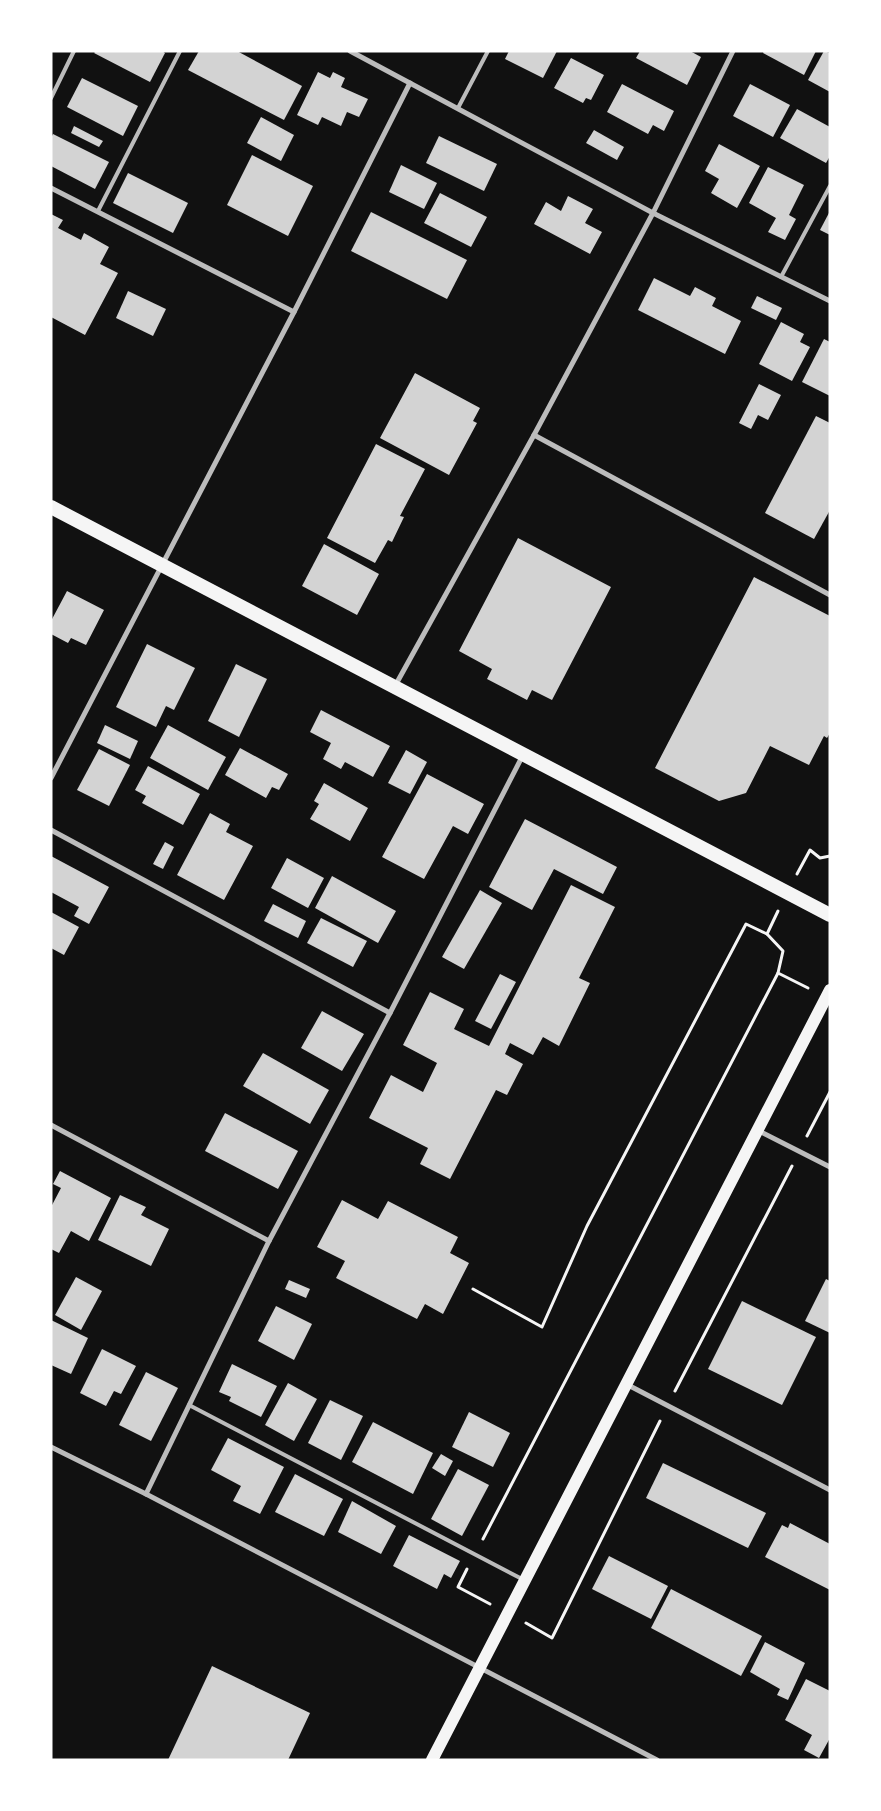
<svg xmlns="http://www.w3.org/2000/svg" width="881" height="1811" font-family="'Source Sans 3',sans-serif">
<rect width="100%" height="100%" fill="#111"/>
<!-- building -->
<g fill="#d3d3d3">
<path d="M96 51H162L165 53 150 82 94 53Z"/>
<path d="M199 51H237L302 86 284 120 188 70Z"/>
<path d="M509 51H557L543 78 505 59Z"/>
<path d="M640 51H690L701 57 687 85 636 58Z"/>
<path d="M764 51H816L804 75 763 53Z"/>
<path d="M824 51 830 53V92L808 80Z"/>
<path d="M571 58 604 75 591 100 586 98 583 103 554 88Z"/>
<path d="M318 72 330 78 333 72 345 78 341 87 368 99 359 117 347 112 341 126 322 117 318 125 297 115Z"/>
<path d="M82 78 138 106 123 136 67 107Z"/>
<path d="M622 84 674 111 664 131 653 125 648 134 607 112Z"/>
<path d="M750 84 790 105 773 137 733 116Z"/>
<path d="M797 109 830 127V156L826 163 780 138Z"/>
<path d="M261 117 294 135 281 161 247 143Z"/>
<path d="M74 126 103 141 99 147 71 133Z"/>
<path d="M594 130 624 147 617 160 586 143Z"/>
<path d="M53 134 109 162 95 189 51 166V138Z"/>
<path d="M439 136 497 164 484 191 426 163Z"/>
<path d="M719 144 760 166 737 208 711 193 719 179 705 171Z"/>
<path d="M252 155 313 186 288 236 227 205Z"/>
<path d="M401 165 437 183 424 209 389 192Z"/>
<path d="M768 167 804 185 789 215 796 219 785 240 768 232 776 218 749 203Z"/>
<path d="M128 173 188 203 173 233 113 203Z"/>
<path d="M440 193 487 217 471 247 424 223Z"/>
<path d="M568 196 593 209 585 223 602 232 590 254 534 224 546 202 561 211Z"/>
<path d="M830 211V235L820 230Z"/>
<path d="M371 212 467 260 447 299 351 251Z"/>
<path d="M51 214 63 220 58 228 81 240 84 233 109 247 100 264 118 273 85 335 51 317Z"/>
<path d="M654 278 690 296 695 287 716 298 712 306 741 321 725 354 638 310Z"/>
<path d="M128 291 166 309 153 336 116 318Z"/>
<path d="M757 296 782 308 776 320 751 308Z"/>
<path d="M781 322 804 334 800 342 810 347 792 381 759 364Z"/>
<path d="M824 339 830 342V396L802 382Z"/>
<path d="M415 373 480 408 473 421 477 423 449 475 380 438Z"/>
<path d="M759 384 781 395 768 420 758 415 751 429 739 423Z"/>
<path d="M816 416 830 423V510L814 539 765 513Z"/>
<path d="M376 444 425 469 400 516 404 517 392 542 388 540 375 563 327 538Z"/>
<path d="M518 538 611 587 552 700 532 690 527 700 487 679 492 669 459 651Z"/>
<path d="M324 544 379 574 357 615 302 586Z"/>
<path d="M754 577 830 616V733L827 738 824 736 809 765 770 746 746 793 719 801 655 768Z"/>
<path d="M67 591 104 610 86 645 71 638 68 643 51 634V621Z"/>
<path d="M147 644 195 668 174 710 166 706 156 727 116 707Z"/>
<path d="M236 664 267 679 239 737 208 721Z"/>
<path d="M321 710 390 746 373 777 345 762 341 769 323 759 331 743 310 732Z"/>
<path d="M105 725 138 741 130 759 97 743Z"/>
<path d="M168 725 226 757 208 790 150 758Z"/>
<path d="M240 748 288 774 279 790 272 787 266 798 225 775Z"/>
<path d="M99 749 130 765 109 806 77 790Z"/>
<path d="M406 750 427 762 410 794 388 783Z"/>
<path d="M148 766 200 794 183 825 142 803 146 796 135 790Z"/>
<path d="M427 774 484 804 468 834 453 826 424 879 382 857Z"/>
<path d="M324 783 368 808 350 841 310 819 319 804 314 801Z"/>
<path d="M210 813 230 824 226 832 253 846 224 900 177 875Z"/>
<path d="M525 819 617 867 603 894 554 869 532 910 489 887Z"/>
<path d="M165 842 174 847 163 869 153 864Z"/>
<path d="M51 856 109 887 89 924 74 916 79 907 51 892Z"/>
<path d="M287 858 324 878 308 908 271 888Z"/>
<path d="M332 876 396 911 378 943 315 908Z"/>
<path d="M571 885 615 907 579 978 590 983 559 1046 543 1037 533 1055 510 1043 505 1054 523 1064 507 1095 496 1090 450 1179 420 1164 428 1148 369 1118 391 1075 423 1092 437 1063 403 1045 430 992 464 1009 454 1029 489 1046Z"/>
<path d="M480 890 502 903 464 969 442 957Z"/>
<path d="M273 904 306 921 298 938 264 921Z"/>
<path d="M51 912 79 927 64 955 51 948Z"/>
<path d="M321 918 367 941 353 967 307 943Z"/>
<path d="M500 974 516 982 491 1029 475 1021Z"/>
<path d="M322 1011 364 1034 342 1071 301 1048Z"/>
<path d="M263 1053 329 1090 310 1124 243 1086Z"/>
<path d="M225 1113 298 1151 278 1189 205 1151Z"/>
<path d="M60 1171 111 1198 89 1241 71 1231 59 1253 51 1249V1207L61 1188 53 1184Z"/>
<path d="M120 1195 146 1207 141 1215 169 1229 151 1266 98 1240Z"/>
<path d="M342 1200 378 1219 388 1201 458 1237 450 1253 469 1263 443 1314 425 1304 417 1319 336 1278 345 1261 317 1247Z"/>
<path d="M76 1277 102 1291 81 1330 55 1315Z"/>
<path d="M826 1279 830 1281V1333L805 1321Z"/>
<path d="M289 1280 310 1289 306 1298 285 1289Z"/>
<path d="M742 1301 816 1337 782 1405 708 1369Z"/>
<path d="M276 1306 312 1324 294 1360 258 1341Z"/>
<path d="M51 1320 88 1338 71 1374 51 1365Z"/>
<path d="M102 1349 136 1366 121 1394 114 1391 106 1406 80 1393Z"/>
<path d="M232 1364 277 1386 261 1417 229 1401 231 1397 219 1392Z"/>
<path d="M146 1372 178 1388 151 1441 119 1425Z"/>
<path d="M288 1383 317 1399 294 1441 265 1425Z"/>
<path d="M330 1400 363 1416 341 1460 308 1443Z"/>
<path d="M469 1412 510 1433 493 1467 452 1447Z"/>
<path d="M373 1422 433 1453 413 1494 352 1462Z"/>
<path d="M228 1438 284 1467 260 1514 233 1501 241 1486 211 1470Z"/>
<path d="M441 1454 453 1461 445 1476 432 1468Z"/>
<path d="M663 1463 766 1513 748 1548 646 1498Z"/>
<path d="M458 1469 489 1485 462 1536 431 1519Z"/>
<path d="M295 1474 343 1499 324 1536 275 1512Z"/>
<path d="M352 1501 396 1526 381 1554 338 1532Z"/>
<path d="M790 1523 830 1544V1590L765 1557 782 1525 788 1528Z"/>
<path d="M409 1535 460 1561 451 1578 444 1574 437 1589 393 1566Z"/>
<path d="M609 1556 668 1586 651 1619 592 1589Z"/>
<path d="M671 1589 762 1636 741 1676 651 1628Z"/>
<path d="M765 1642 805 1663 788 1700 777 1695 780 1689 750 1672Z"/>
<path d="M212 1666 310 1713 288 1760H168Z"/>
<path d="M806 1679 830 1691V1738L819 1758 804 1750 812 1735 785 1720Z"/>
</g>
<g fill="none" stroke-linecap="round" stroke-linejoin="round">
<!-- path -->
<g stroke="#f5f5f5" stroke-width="3">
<path d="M797 874 810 850 820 858 830 856"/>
<path d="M778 911 767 934 783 951 778 973 808 988"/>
<path d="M807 1136 830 1092"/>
<path d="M473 1289 542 1327 587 1226 746 924 767 934"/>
<path d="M675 1391 792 1166"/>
<path d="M483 1539 778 973"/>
<path d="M467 1569 458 1587 490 1604"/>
<path d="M526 1623 552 1638 660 1421"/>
</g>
<!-- service -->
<g stroke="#bcbcbc" stroke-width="4">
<path d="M51 98 74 51"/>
<path d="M458 108 488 51"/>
<path d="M98 211 180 51"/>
<path d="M781 277 830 186"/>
<path d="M189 1405 524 1580"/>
</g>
<!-- minor -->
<g stroke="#bcbcbc" stroke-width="5">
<path d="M350 51 653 213 830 301"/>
<path d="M51 188 294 312"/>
<path d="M534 435 830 595"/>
<path d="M395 686 534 435 653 213 733 51"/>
<path d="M51 778 294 312 410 83"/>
<path d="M51 830 390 1013"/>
<path d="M51 1125 269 1241"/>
<path d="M757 1130 830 1167"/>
<path d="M628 1385 830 1490"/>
<path d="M51 1447 146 1494 657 1760"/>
<path d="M146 1494 269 1241 390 1013 523 755"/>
</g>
<!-- primary -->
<path stroke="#f5f5f5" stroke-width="12" d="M432 1760 830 990"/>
<!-- trunk -->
<path stroke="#f5f5f5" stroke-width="14" d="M51 507 830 915"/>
</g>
<!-- border -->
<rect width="881" height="1811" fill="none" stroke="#ffffff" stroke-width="105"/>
</svg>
